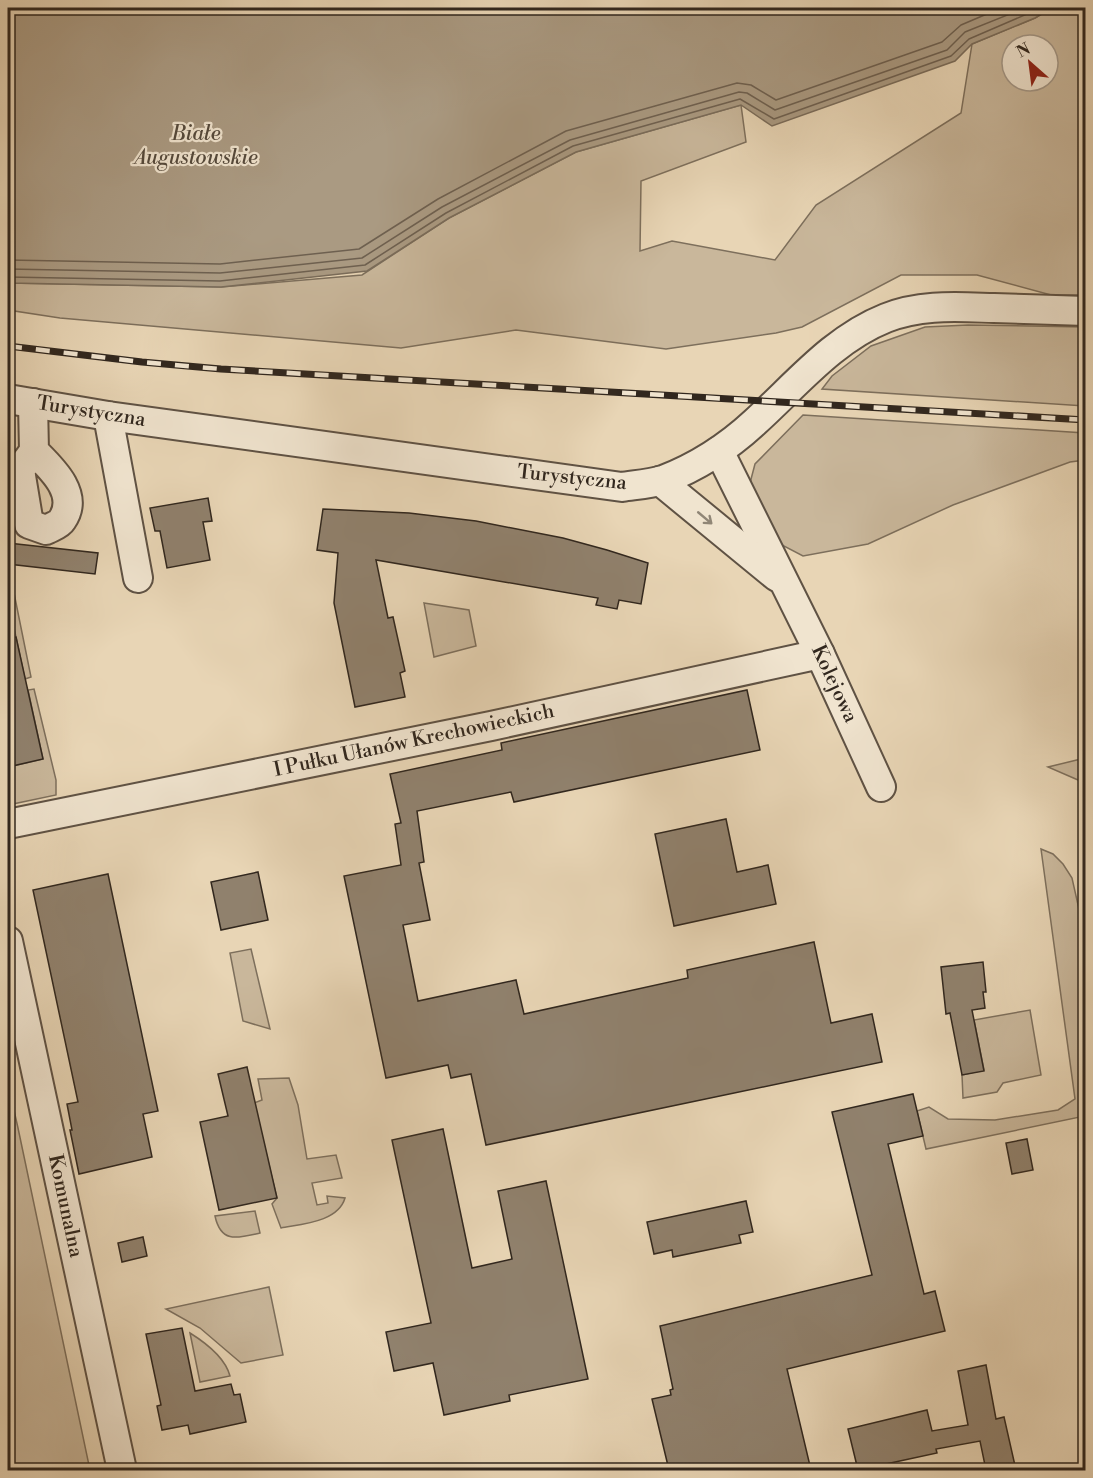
<svg xmlns="http://www.w3.org/2000/svg" width="1093" height="1478" font-family="'Libre Bodoni',serif">
<rect width="100%" height="100%" fill="#e8d5b5"/>
<filter id="stains"><feTurbulence type="fractalNoise" baseFrequency=".00333" numOctaves="4"/><feColorMatrix values="0 0 0 0 .2 0 0 0 0 .09 0 0 0 0 .02 0 0 0 .5 -.17"/></filter>
<radialGradient id="worn" r=".72"><stop offset=".6" stop-color="#630" stop-opacity="0"/><stop offset="1" stop-color="#630" stop-opacity=".3"/></radialGradient>
<!-- green -->
<g fill="#c9b79b" stroke="#7d6f5c" stroke-width="1.5" fill-rule="evenodd">
<path d="M1052 8H1085V295H1051L977 275H901L802 327 776 333 666 349 516 330 401 348 60 318 8 310V283L221 287 362 275 449 218 576 152 741 105 746 142 641 181 640 251 672 241 775 260 816 205 961 113 972 44 1035 18ZM1012 45H1048V81H1012Z"/>
<path d="M968 325 1085 327V406L822 389 832 376 871 346 925 327Z"/>
<path d="M803 415 1085 433V460L1070 462 953 505 868 544 803 556 780 544 750 483 755 464Z"/>
<path d="M14 593 31 677 25 679 8 600V594Z"/>
<path d="M424 603 469 610 476 646 434 657Z"/>
<path d="M34 689 56 780V795L8 805V767L43 759 28 690Z"/>
<path d="M1085 758V783L1048 767Z"/>
<path d="M1041 849 1053 854 1063 864 1072 878 1085 936V1116L926 1149 917 1111 929 1107 948 1119 995 1120 1058 1110 1075 1099Z"/>
<path d="M251 949 270 1029 243 1021 230 953Z"/>
<path d="M1030 1010 1041 1075 1003 1083 997 1092 963 1098 962 1075 984 1070 974 1020Z"/>
<path d="M289 1078 298 1105 307 1159 336 1155 342 1178 312 1183 317 1205 328 1203 327 1196 345 1198C338 1222 302 1224 281 1228L272 1204 277 1198 254 1103 262 1100 258 1079Z"/>
<path d="M13 1106 18 1128 90 1470H8V1107Z"/>
<path d="M255 1211 260 1233C238 1238 221 1244 215 1216Z"/>
<path d="M269 1287 283 1355 241 1363 200 1328 166 1309Z"/>
<path d="M190 1333C206 1343 225 1357 230 1376L200 1382Z"/>
</g>
<!-- water -->
<path fill="#aa9a82" stroke="#7a6c5a" stroke-width="1.5" d="M8 8H1052L1035 18 972 44 955 61 772 126 741 105 576 152 449 218 367 271 221 287 8 283Z"/>
<g fill="none" stroke-linecap="round" stroke-linejoin="round">
<!-- shore -->
<g stroke="#6e6050" stroke-width="1.5">
<path d="M8 260 220 264 359 249 438 199 566 131 737 83 751 85 776 100 942 42 961 25 1001 8"/>
<path d="M8 269 220 273 362 258 442 207 570 140 739 92 747 93 775 110 947 50 965 32 1025 8"/>
<path d="M8 277 220 281 365 265 446 213 573 146 740 99 774 119 951 56 969 39 1041 8"/>
</g>
</g>
<!-- building -->
<g fill="#90816d" stroke="#31271e" stroke-width="1.5">
<path d="M208 498 212 521 203 522 210 560 167 568 160 531H155L150 508Z"/>
<path d="M323 509 409 513 476 521 563 538 607 550 648 563 641 604 619 600 617 609 596 605 598 598 376 560 388 618 393 617 405 671 400 673 405 697 355 707 334 603 338 553 317 550Z"/>
<path d="M8 543 98 553 95 574 8 564Z"/>
<path d="M16 637 43 759 8 767V638Z"/>
<path d="M747 690 760 750 514 802 511 792 417 811 424 862 419 863 430 920 403 925 418 1001 516 980 524 1014 688 978 687 970 814 942 831 1023 872 1014 882 1062 486 1145 471 1074 451 1078 448 1065 386 1078 344 876 401 865 395 824 401 823 390 774 502 750 501 743Z"/>
<path d="M726 819 737 872 768 865 776 904 674 926 655 834Z"/>
<path d="M258 872 268 920 221 930 211 882Z"/>
<path d="M108 874 158 1111 143 1114 152 1157 79 1174 70 1130H72L67 1104 78 1102 33 890Z"/>
<path d="M983 962 986 992H983L985 1008 972 1010 984 1071 962 1075 950 1013 946 1014 941 967Z"/>
<path d="M247 1067 277 1198 219 1210 200 1122 228 1116 218 1074Z"/>
<path d="M913 1094 923 1136 888 1144 924 1294 935 1291 945 1331 787 1369 811 1470H691L690 1465 669 1470 652 1399 671 1395 670 1390 673 1389 660 1326 872 1275 832 1112Z"/>
<path d="M443 1129 472 1268 512 1259 498 1191 546 1181 588 1379 509 1395 510 1401 444 1415 433 1363 394 1371 386 1332 431 1323 392 1140Z"/>
<path d="M1027 1139 1033 1170 1012 1174 1006 1143Z"/>
<path d="M746 1201 753 1232 739 1235 741 1243 673 1257 672 1250 654 1254 647 1222Z"/>
<path d="M143 1237 147 1256 122 1262 118 1243Z"/>
<path d="M182 1328 195 1391 231 1384 234 1395 240 1394 246 1422 190 1434 188 1425 162 1430 157 1406 161 1405 146 1334Z"/>
<path d="M986 1365 996 1419 1004 1417 1016 1470H986L980 1441 936 1449 937 1453 858 1470 848 1429 927 1410 932 1431 968 1425 958 1371Z"/>
</g>
<g fill="none" stroke-linecap="round" stroke-linejoin="round">
<!-- minor casing -->
<g stroke="#5f5244" stroke-width="32">
<g id="minor">
<path d="M8 399 108 416 622 487C635 485 650 484 663 480 697 467 728 447 755 422 796 385 833 339 886 318 921 304 957 307 994 308 1025 309 1055 310 1086 311"/>
<path d="M33 403 34 451 20 470 29 524 46 530C51 527 59 525 62 520 80 494 51 468 34 451"/>
<path d="M108 416 138 578"/>
<path d="M719 451 820 654 881 787"/>
<path d="M660 481 777 577"/>
<path d="M8 824 491 726 820 654"/>
<path d="M8 941 122 1470"/>
</g>
</g>
<!-- minor -->
<use href="#minor" stroke="#f0e4cf" stroke-width="28"/>
<!-- rail casing -->
<g stroke="#31271e" stroke-width="7">
<path id="rail" d="M8 346 142 362 221 369 1086 420"/>
</g>
<!-- rail -->
<use href="#rail" stroke="#f0e4cf" stroke-width="4.5" stroke-dasharray="14" stroke-linecap="butt"/>
</g>
<!-- one-way arrows -->
<defs><path id="oneway-shaft" d="M-6 0H5M1.5-3L5.5 0L1.5 3" fill="none" stroke-width="1.6" stroke-linecap="round" stroke-linejoin="round" transform="scale(1.5)"/></defs>
<use stroke="#908676" href="#oneway-shaft" transform="translate(705 518) rotate(40)"/>
<g text-anchor="middle" dominant-baseline="central" stroke-width="4.5" stroke-linejoin="round" paint-order="stroke">
<!-- street labels -->
<g font-size="20" fill="#31271e" stroke="#f0e4cf">
<text transform="translate(91 412) rotate(9)">Turystyczna</text>
<text transform="translate(572 478) rotate(6)">Turystyczna</text>
<text transform="translate(834 684) rotate(65)">Kolejowa</text>
<text transform="translate(414 741) rotate(-12)">I Pułku Ułanów Krechowieckich</text>
<text transform="translate(65 1206) rotate(78)">Komunalna</text>
</g>
<!-- water labels -->
<g font-size="21" font-style="italic" fill="#554a3c" stroke="#f0e4cf">
<text x="196" y="134">Białe<tspan x="196" dy="24">Augustowskie</tspan></text>
</g>
</g>
<!-- margin -->
<rect width="1093" height="1478" fill="none" stroke="#e8d5b5" stroke-width="30"/>
<rect x="9" y="9" width="1075" height="1460" fill="none" stroke="#31271e" stroke-width="3"/>
<rect x="15" y="15" width="1063" height="1448" fill="none" stroke="#31271e" stroke-width="1.5"/>
<!-- north arrow -->
<g transform="translate(1030 63) rotate(332)"><circle r="28" fill="#f0e4cf" stroke="#a49888" stroke-width="1.5"/>
<path d="M0-4.5L10 22L0 15L-10 22Z" fill="#8f2418"/>
<text y="-9" font-size="16" font-weight="bold" text-anchor="middle" fill="#31271e">N</text>
</g>
<rect width="100%" height="100%" filter="url(#stains)"/>
<rect width="100%" height="100%" fill="url(#worn)"/>
</svg>
